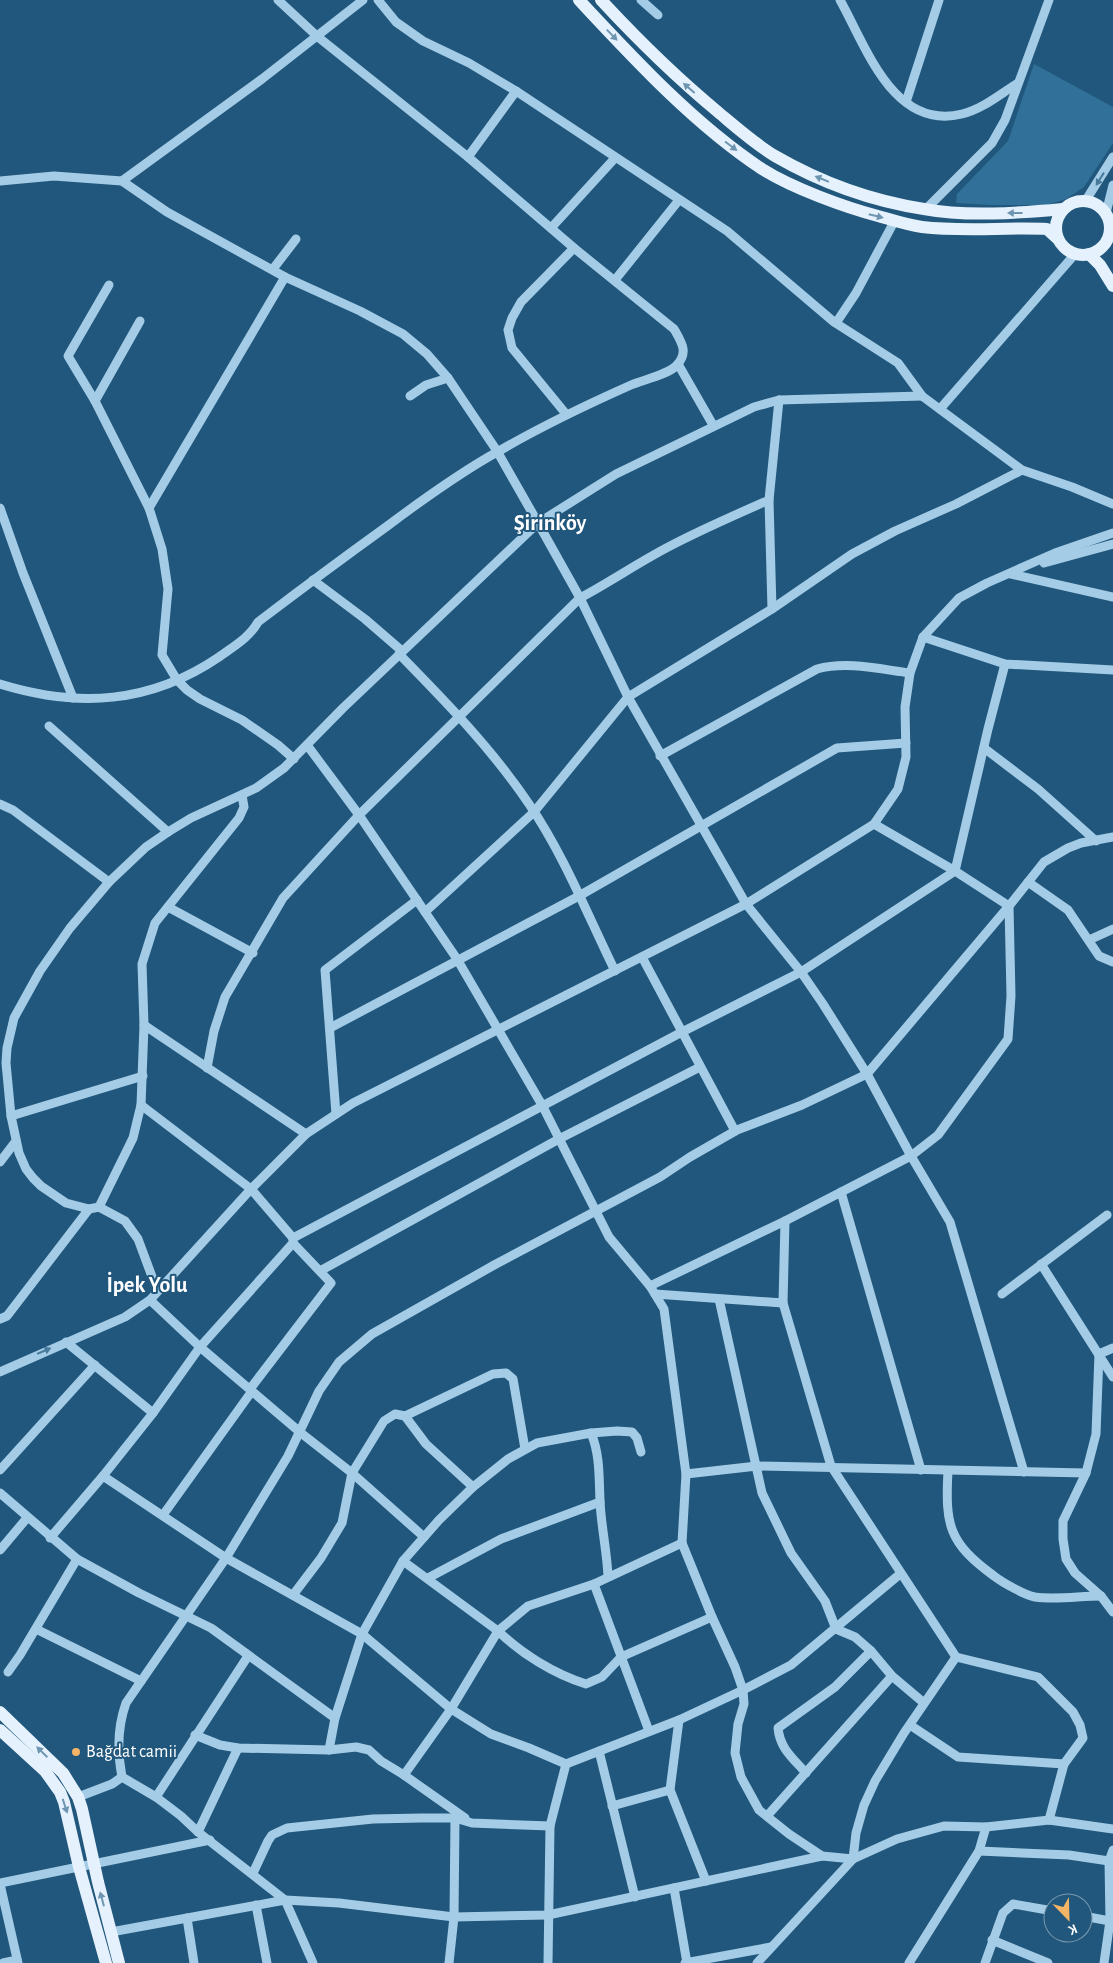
<svg xmlns="http://www.w3.org/2000/svg" width="1113" height="1963" font-family="'Alegreya Sans',sans-serif">
<rect width="100%" height="100%" fill="#21577c"/>
<!-- green -->
<path fill="#317098" d="M1034 64 1113 107V143L1084 187 1066 199 1047 205H989L956 203 957 194 1008 141Z"/>
<g fill="none" stroke-linecap="round" stroke-linejoin="round">
<!-- minor -->
<g stroke="#a4cce6" stroke-width="9">
<path d="M378 0 396 22 423 41 469 63 516 91 727 231 834 322 898 363 922 396 1022 470 1072 487 1113 504"/>
<path d="M641 0 658 15"/>
<path d="M840 0C866 46 893 131 962 114 983 109 1000 94 1018 83"/>
<path d="M906 102 939 0"/>
<path d="M468 157 516 91"/>
<path d="M0 181 54 176 122 181 167 212 285 277 360 311 403 334 427 354 448 378 497 451 538 523 580 598 628 697 746 904 801 972 823 1004 867 1074 911 1156 950 1222 1024 1472"/>
<path d="M122 181 262 79 363 0"/>
<path d="M1086 200 1113 157"/>
<path d="M925 210 992 143 1005 120 1049 0"/>
<path d="M1106 213 1113 185"/>
<path d="M551 228 615 158"/>
<path d="M273 269 296 239"/>
<path d="M615 280 679 200"/>
<path d="M140 321 95 401 149 508 162 549 168 589 162 655 177 680 187 690 200 699 242 720 278 745 294 759"/>
<path d="M836 323 856 293 895 220"/>
<path d="M678 364 713 425"/>
<path d="M410 396 426 385 448 378"/>
<path d="M95 401 68 356 109 285"/>
<path d="M940 409 1075 254"/>
<path d="M566 414 512 348 508 330 512 318 521 302 574 248"/>
<path d="M0 508 23 573 73 698"/>
<path d="M149 508 285 277"/>
<path d="M1044 563 1113 544"/>
<path d="M1011 574 1113 597"/>
<path d="M313 580 365 619 402 651"/>
<path d="M772 609 769 500 779 400"/>
<path d="M923 637 1005 664 1113 670"/>
<path d="M399 654C445 701 492 749 529 804 564 855 588 916 615 971"/>
<path d="M0 684C78 708 150 704 219 657 234 646 249 638 258 622 300 590 343 558 386 527 422 500 459 473 499 451 542 426 586 405 631 385 642 380 667 375 676 366 689 353 682 343 674 329L574 248 468 157 318 37 278 0"/>
<path d="M49 726 168 832"/>
<path d="M307 745 359 815 457 959 542 1105 609 1237 650 1286 664 1309 686 1474 682 1543 712 1617 735 1667 743 1690 744 1704 738 1724 735 1753 741 1777 759 1810 789 1834 822 1856 853 1859 856 1833 864 1805 875 1781 904 1733 956 1657"/>
<path d="M984 748 1038 789 1096 841"/>
<path d="M660 756 817 669C847 661 879 669 910 673"/>
<path d="M0 804 13 810 109 882"/>
<path d="M1028 882 1068 910 1099 956 1113 962"/>
<path d="M168 907 253 953"/>
<path d="M425 912 534 812 628 697 772 609 852 554 895 531 956 504 1022 470"/>
<path d="M1089 940 1113 929"/>
<path d="M642 957 735 1131"/>
<path d="M144 1025 306 1134"/>
<path d="M330 1028 579 896 837 748 906 743"/>
<path d="M207 1068 214 1031 225 997 283 898 359 815 580 598C612 581 642 560 674 544 705 528 737 514 769 500"/>
<path d="M141 1105 251 1189 293 1238"/>
<path d="M336 1114 325 970 417 900"/>
<path d="M11 1116 143 1076"/>
<path d="M0 1162 16 1141"/>
<path d="M841 1192 921 1470"/>
<path d="M99 1207 133 1138 141 1105 144 1025 142 964 155 923 239 818 244 807 242 795"/>
<path d="M785 1221 783 1303 831 1466 956 1657 1038 1677 1073 1712 1080 1725 1083 1738 1064 1764 1049 1820"/>
<path d="M1041 1264 1113 1377"/>
<path d="M320 1271 559 1139 700 1067"/>
<path d="M650 1286 785 1221 911 1156 938 1135 1008 1039 1011 996 1009 906 955 871 874 824"/>
<path d="M157 1290 138 1239 125 1221 99 1207 89 1209 66 1203 41 1186 33 1178 26 1169 19 1153 11 1116 6 1063 7 1048 14 1018 40 971 70 928 109 882 146 847 168 832 191 818 256 788 284 768 343 708 538 523 616 474 754 407 779 400 922 396"/>
<path d="M655 1294 783 1303"/>
<path d="M1002 1294 1107 1215"/>
<path d="M719 1299 762 1493 791 1553 825 1601 836 1629 855 1637 871 1651 892 1676 924 1703"/>
<path d="M150 1300 200 1347 301 1433 352 1473 424 1537"/>
<path d="M0 1319 7 1316 89 1209"/>
<path d="M66 1342 153 1413"/>
<path d="M1113 1348 1099 1354 1096 1434 1086 1473 1063 1521V1539L1066 1559 1075 1573 1101 1596 1113 1612"/>
<path d="M0 1372 125 1317 150 1300 251 1189 306 1134 353 1103 746 904 874 824 898 789 906 757 905 707 910 673 923 637 959 598 987 583 1055 553 1113 533"/>
<path d="M250 1389 331 1283 293 1243"/>
<path d="M405 1416 426 1444 473 1487"/>
<path d="M591 1433 617 1431 632 1432 637 1438 641 1452"/>
<path d="M0 1470 95 1365"/>
<path d="M948 1471C945 1526 949 1543 994 1576 1003 1583 1025 1595 1035 1597 1056 1600 1080 1596 1101 1596"/>
<path d="M686 1474 757 1466 1086 1473"/>
<path d="M103 1476 226 1558 362 1634 451 1709 491 1734 529 1748 566 1764 679 1720 743 1690 791 1665 900 1574"/>
<path d="M0 1493 77 1559 139 1593 211 1628 335 1718"/>
<path d="M163 1515 252 1391"/>
<path d="M50 1538 103 1476 153 1413 200 1347 293 1243V1238L682 1032 801 972 955 871 988 729 1005 664"/>
<path d="M0 1550 27 1518"/>
<path d="M403 1561 498 1631C522 1654 554 1674 586 1684L602 1677 621 1657 712 1617"/>
<path d="M428 1578 501 1539 600 1502"/>
<path d="M594 1584 649 1731"/>
<path d="M293 1595 321 1558 342 1523 352 1473 384 1421 395 1414 405 1416 493 1374 506 1373 513 1379 525 1449"/>
<path d="M36 1629 141 1681"/>
<path d="M8 1672 20 1655 77 1559"/>
<path d="M679 1720 670 1790 706 1881"/>
<path d="M910 1725 958 1757 1064 1764"/>
<path d="M195 1735 220 1745 238 1748 329 1750 356 1747 369 1750 381 1761 404 1775 465 1818"/>
<path d="M329 1750 335 1718 362 1634 403 1561 439 1520 473 1487 508 1459 537 1443 591 1433C602 1459 598 1487 601 1514 603 1535 607 1555 608 1576"/>
<path d="M599 1751 635 1897"/>
<path d="M806 1773C793 1758 780 1749 778 1728L835 1687 871 1651"/>
<path d="M404 1775 451 1709 498 1631 528 1606 594 1584 682 1543"/>
<path d="M122 1777C117 1751 117 1728 126 1703L226 1558 288 1456 319 1391 339 1362 372 1334 496 1264 660 1177 690 1157 737 1130 802 1105 867 1074 1009 906 1044 862 1068 848 1081 843 1113 837"/>
<path d="M78 1797 112 1784 122 1777 156 1797 181 1816 198 1832 285 1900 313 1963"/>
<path d="M156 1797 248 1656"/>
<path d="M612 1806 670 1790"/>
<path d="M767 1816 892 1676"/>
<path d="M198 1832 238 1748"/>
<path d="M979 1851 1069 1855 1109 1861"/>
<path d="M253 1873 268 1841 272 1835 287 1828 373 1819 421 1818H455L472 1823 550 1826"/>
<path d="M0 1883 210 1840"/>
<path d="M0 1884 18 1963"/>
<path d="M674 1888 687 1963"/>
<path d="M256 1905 267 1963"/>
<path d="M1083 1916 1110 1921"/>
<path d="M187 1918 194 1963"/>
<path d="M111 1932 285 1900 339 1903 454 1917 548 1915 822 1856"/>
<path d="M992 1940 1048 1963"/>
<path d="M3 1963 17 1960"/>
<path d="M449 1963 454 1917 455 1818"/>
<path d="M548 1963 550 1826 566 1764"/>
<path d="M685 1963 771 1947"/>
<path d="M757 1963 853 1859 897 1839 944 1826 986 1827 1049 1820 1113 1829"/>
<path d="M909 1963 979 1851 986 1827"/>
<path d="M985 1963 1003 1913 1013 1904 1053 1911"/>
<path d="M1104 1963 1110 1921 1109 1861 1113 1850"/>
</g>
<!-- major -->
<g stroke="#e5f2fd" stroke-width="12">
<path d="M579 0C634 59 694 124 762 169 792 188 844 207 878 216 892 220 907 225 922 227 964 232 1005 227 1047 229L1058 239"/>
<path d="M601 0C638 40 677 78 718 112 736 127 755 144 775 156 820 182 872 201 924 209 967 217 1020 213 1063 209"/>
<circle cx="1083" cy="228" r="27"/>
<path d="M1089 254 1100 265 1113 286"/>
<path d="M0 1712 63 1773 78 1797 82 1809 98 1882 119 1963"/>
<path d="M0 1730 45 1771 60 1792 64 1802 79 1867 106 1963"/>
</g>
</g>
<!-- one-way arrows -->
<defs><path id="oneway-solid" d="M-6-.8H1V-3.2L6.5 0L1 3.2V.8H-6Z" transform="scale(1.25)"/></defs>
<g fill="#6f95b0">
<use href="#oneway-solid" transform="translate(612 35) rotate(46)"/>
<use href="#oneway-solid" transform="translate(689 88) rotate(-139)"/>
<use href="#oneway-solid" transform="translate(731 146) rotate(37)"/>
<use href="#oneway-solid" transform="translate(822 179) rotate(-158)"/>
<use href="#oneway-solid" transform="translate(1015 213) rotate(-180)"/>
<use href="#oneway-solid" transform="translate(876 216) rotate(14)"/>
<use href="#oneway-solid" transform="translate(42 1752) rotate(-136)"/>
<use href="#oneway-solid" transform="translate(65 1806) rotate(72)"/>
<use href="#oneway-solid" transform="translate(102 1899) rotate(-105)"/>
</g>
<g fill="#487a9c">
<use href="#oneway-solid" transform="translate(1100 179) rotate(122)"/>
<use href="#oneway-solid" transform="translate(44 1351) rotate(-23)"/>
</g>
<!-- markers -->
<circle fill="#f3b465" stroke="#21577c" stroke-width="2" cx="76" cy="1752" r="5"/>
<g text-anchor="middle" dominant-baseline="central" stroke-width="4" stroke-linejoin="round" paint-order="stroke">
<!-- poi labels -->
<g font-size="18" fill="#fff" stroke="#21577c" text-anchor="start">
<text x="86" y="1752">Bağdat camii</text>
</g>
<!-- district labels -->
<g font-size="22" font-weight="bold" fill="#fff" stroke="#21577c">
<text x="550" y="523">Şirinköy</text>
<text x="147" y="1285">İpek Yolu</text>
</g>
</g>
<!-- north arrow -->
<g transform="translate(1068 1918) rotate(157)"><circle r="24" fill="#21577c" stroke="#7a9ab0"/>
<path d="M0-4L9 19L0 12L-9 19Z" fill="#f3b465"/>
<text y="-8" font-size="14" font-weight="bold" text-anchor="middle" fill="#ffffff">K</text>
</g>
</svg>
